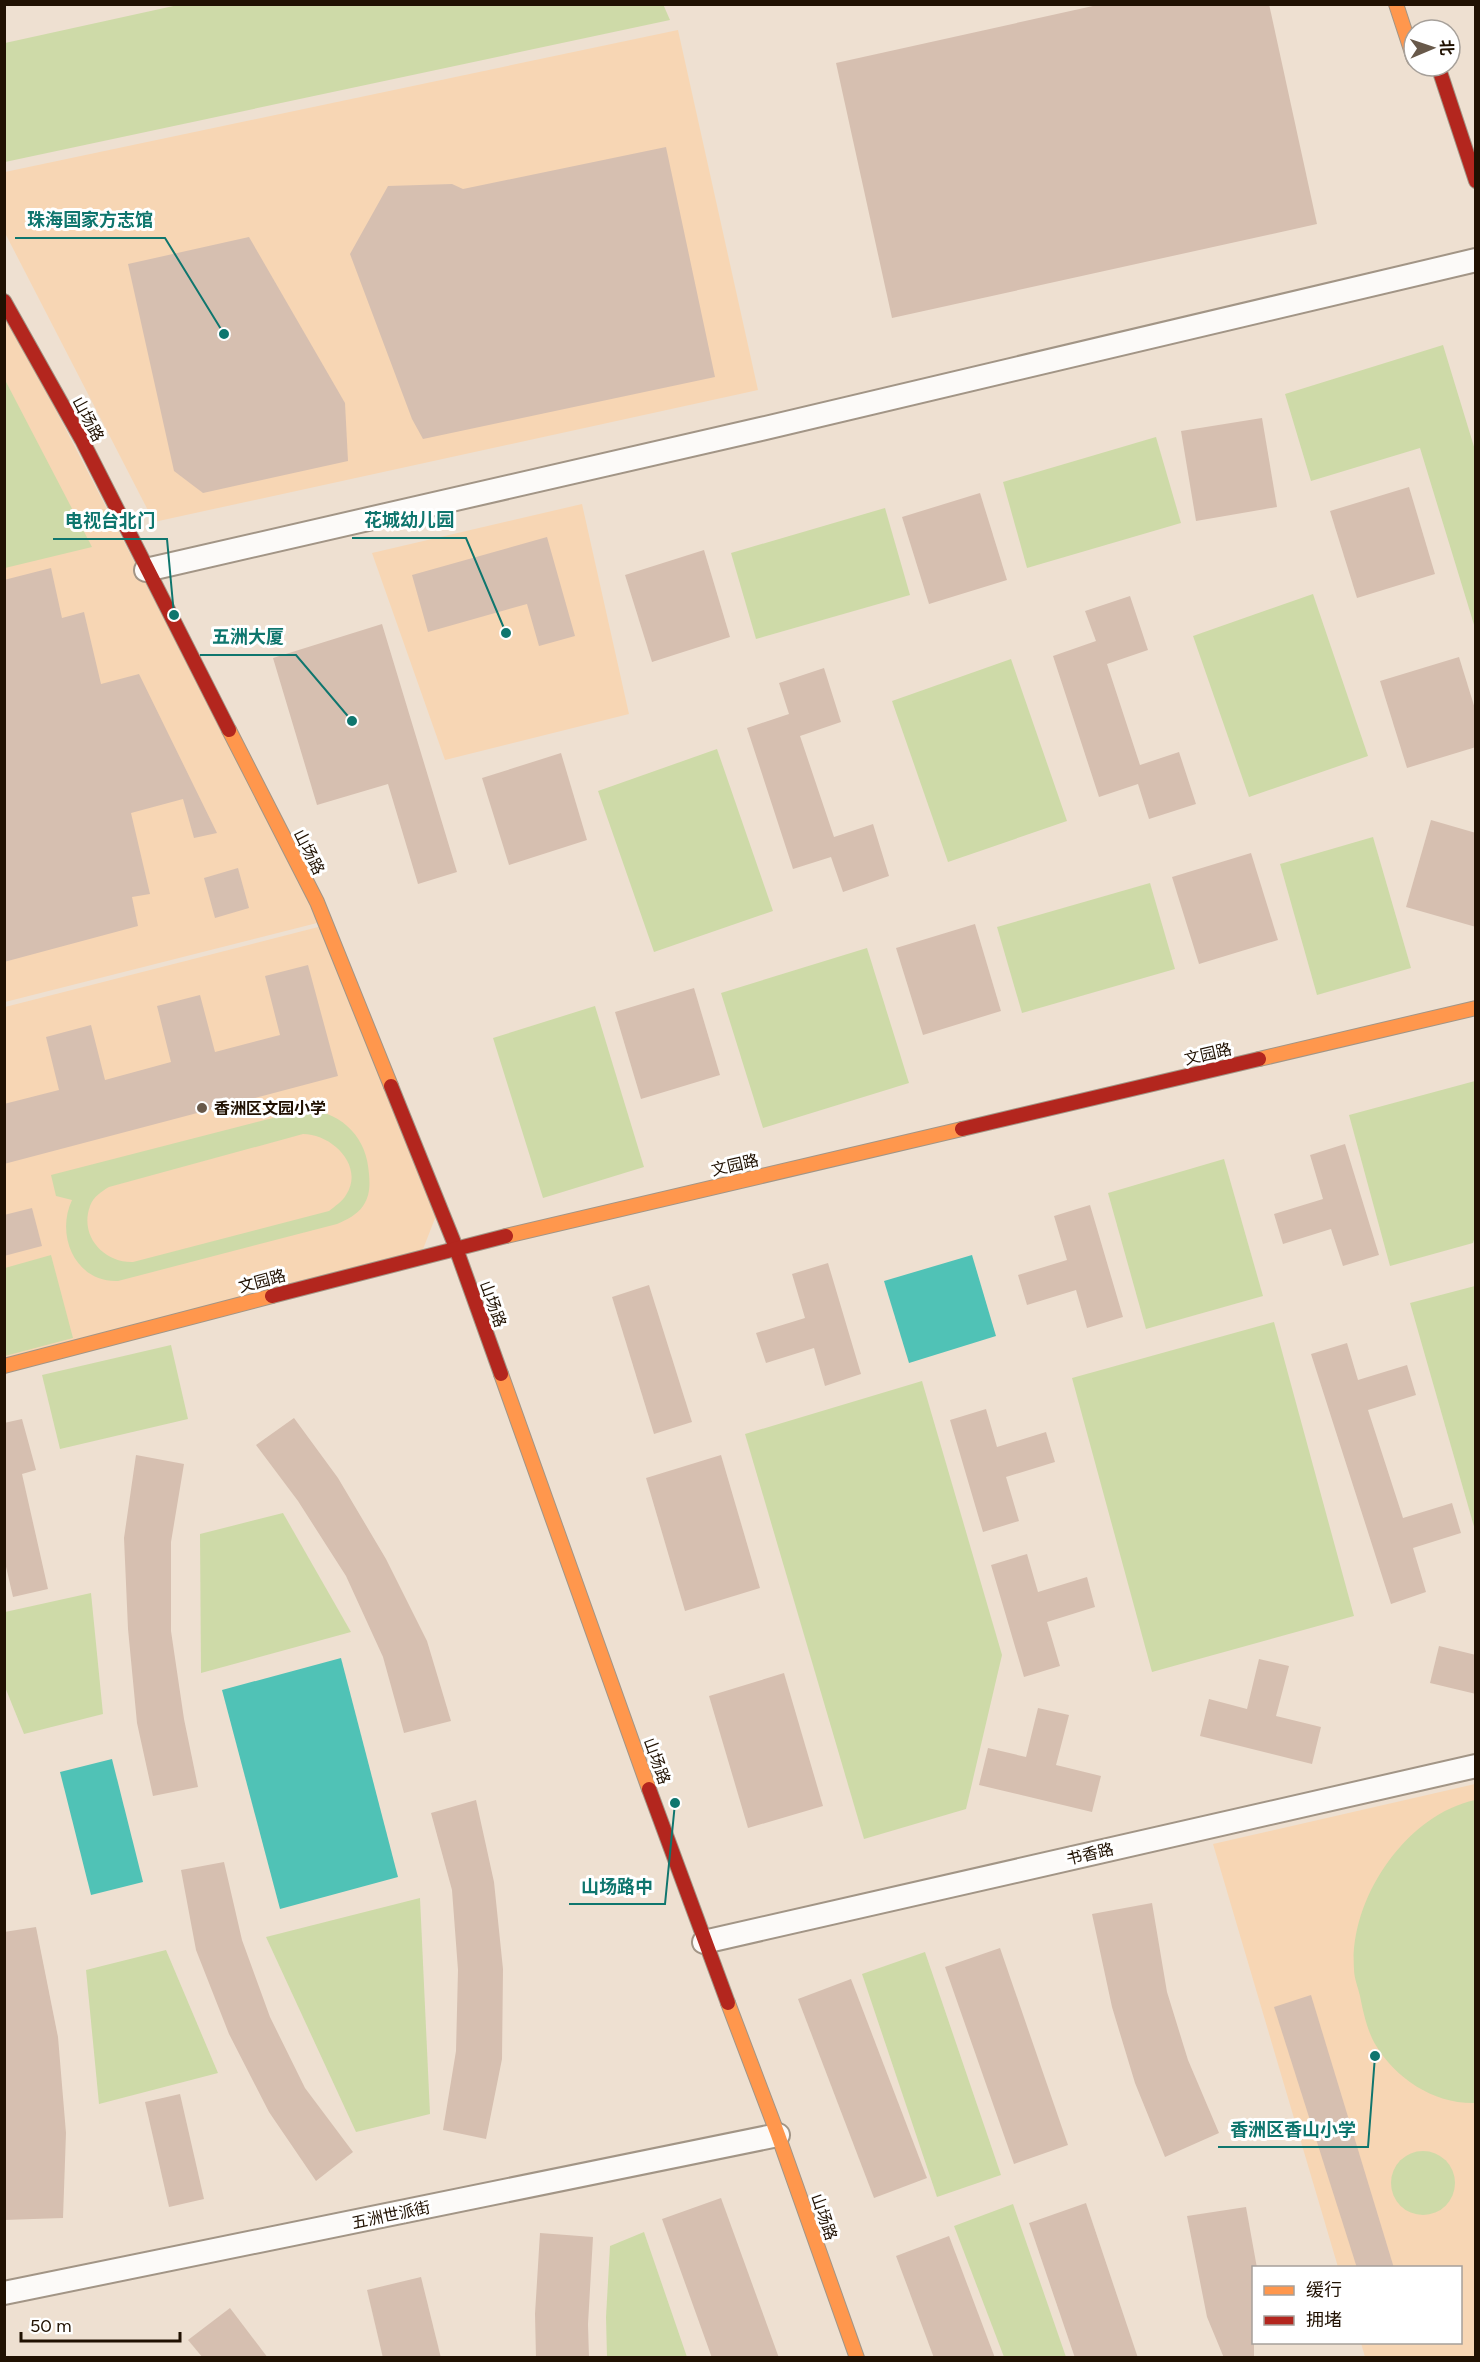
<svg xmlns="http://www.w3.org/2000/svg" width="1480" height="2362" font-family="Figtree,'Noto Sans SC',sans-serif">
<rect width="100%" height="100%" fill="#eee0d1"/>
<!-- built -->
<g fill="#f7d6b4">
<path d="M678 30 758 390 154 522 5 233V172Z"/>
<path d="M4 310 321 922 5 1002H4Z"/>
<path d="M582 504 629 714 445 760 372 553Z"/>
<path d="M326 925 439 1208 420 1257 5 1366V1007Z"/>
<path d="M1475 1784V2357H1365L1361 2343 1460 2342V2268L1338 2267 1213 1844Z"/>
</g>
<!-- green -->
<g fill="#cedaa8" fill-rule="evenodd">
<path d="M178 5 663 4 670 20 5 162V43Z"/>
<path d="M1443 345 1475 450V628L1420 448 1311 481 1285 394Z"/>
<path d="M4 378 92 547 5 568H4Z"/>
<path d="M1156 437 1181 523 1027 568 1003 482Z"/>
<path d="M885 508 910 595 756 639 731 553Z"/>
<path d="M1313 594 1368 756 1249 797 1193 636Z"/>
<path d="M1011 659 1067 821 948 862 892 701Z"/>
<path d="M717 749 773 911 654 952 598 791Z"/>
<path d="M1373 837 1411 968 1317 995 1280 864Z"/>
<path d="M1150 883 1175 969 1022 1013 997 927Z"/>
<path d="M867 948 909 1083 763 1128 721 993Z"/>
<path d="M595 1006 644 1167 543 1198 493 1038Z"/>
<path d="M1475 1081 1476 1233 1473 1243 1390 1266 1349 1115Z"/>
<path d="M308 1109C344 1114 367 1138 369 1174 370 1185 370 1196 363 1206 357 1215 346 1220 337 1224L118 1281C76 1283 55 1236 72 1200L56 1196 51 1175ZM303 1134C332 1134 365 1166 346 1195 342 1202 335 1206 329 1211L133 1262C104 1263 79 1236 90 1206 93 1197 102 1191 109 1187Z"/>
<path d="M1224 1159 1263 1296 1146 1329 1108 1193Z"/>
<path d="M51 1255 73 1338 5 1356V1268Z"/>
<path d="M1475 1286H1476L1475 1530 1410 1303Z"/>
<path d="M1274 1322 1354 1616 1152 1672 1072 1378Z"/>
<path d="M171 1345 188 1419 60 1449 42 1375Z"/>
<path d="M922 1381 1002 1655 966 1809 864 1839 745 1434Z"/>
<path d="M283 1513 351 1632 201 1673 200 1534Z"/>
<path d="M91 1593 103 1714 24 1734 5 1687V1612Z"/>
<path d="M1475 1800V2103C1434 2104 1396 2079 1375 2044 1367 2030 1363 2011 1360 1996 1358 1987 1354 1978 1354 1969 1349 1899 1406 1815 1475 1800Z"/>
<path d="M420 1898 430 2114 356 2132 266 1937Z"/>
<path d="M166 1950 218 2073 99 2104 86 1970Z"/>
<path d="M925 1952 1001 2175 937 2197 862 1974Z"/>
<circle cx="1423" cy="2183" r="32"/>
<path d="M1013 2204 1066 2357H1004L954 2226Z"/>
<path d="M644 2232 687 2357H607L606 2317 610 2246Z"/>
</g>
<!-- water -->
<g fill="#50c2b6">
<path d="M972 1255 996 1336 909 1363 884 1281Z"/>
<path d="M341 1658 398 1877 280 1909 222 1690Z"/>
<path d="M112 1759 143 1882 91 1895 60 1772Z"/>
</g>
<!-- building -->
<g fill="#d6bfb0">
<path d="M1102 4H1269L1317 224 892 318 836 63Z"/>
<path d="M666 147 715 377 423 439 412 419 350 254 388 186 452 184 463 189Z"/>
<path d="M249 237 345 403 348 461 203 493 174 471 128 264Z"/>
<path d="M1262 418 1277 507 1196 521 1181 431Z"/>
<path d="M1409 487 1435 574 1357 598 1330 511Z"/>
<path d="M980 493 1007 580 929 604 902 517Z"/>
<path d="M547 537 575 636 539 646 527 604 428 632 412 575Z"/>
<path d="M704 550 730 637 652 662 625 575Z"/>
<path d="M51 568 62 618 84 612 101 684 139 674 217 833 194 838 183 799 131 813 150 894 132 897 138 926 4 962V580Z"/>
<path d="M1130 596 1148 650 1107 664 1140 765 1179 752 1196 804 1149 819 1138 784 1099 797 1053 656 1096 641 1085 611Z"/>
<path d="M382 624 457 872 418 884 388 784 317 805 273 658Z"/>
<path d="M1459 657 1476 712V747L1407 768 1380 681Z"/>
<path d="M824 668 841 722 800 736 834 837 873 824 889 876 843 892 831 857 793 869 747 728 789 714 779 683Z"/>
<path d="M561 753 587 840 509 865 482 778Z"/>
<path d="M1431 820 1476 833V927L1406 907Z"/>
<path d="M1251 853 1278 940 1199 964 1172 877Z"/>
<path d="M238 868 249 908 215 918 204 878Z"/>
<path d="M975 924 1001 1011 923 1035 896 948Z"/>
<path d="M308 965 338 1076 4 1164V1104L59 1090 46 1037 91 1025 105 1080 171 1062 157 1006 200 995 215 1052 280 1035 265 976Z"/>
<path d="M694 988 720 1075 641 1099 615 1012Z"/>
<path d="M1345 1144 1379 1255 1343 1266 1331 1229 1283 1244 1274 1214 1323 1199 1310 1155Z"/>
<path d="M1090 1205 1123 1317 1087 1328 1076 1290 1027 1305 1018 1275 1067 1260 1054 1216Z"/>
<path d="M32 1208 42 1246 4 1256V1215Z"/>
<path d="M828 1263 861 1374 825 1386 814 1348 766 1363 756 1333 805 1318 792 1274Z"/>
<path d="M649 1285 692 1422 654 1434 612 1297Z"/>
<path d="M1347 1343 1358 1380 1407 1365 1416 1395 1368 1410 1403 1518 1452 1503 1461 1533 1413 1548 1426 1592 1391 1604 1311 1354Z"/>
<path d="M986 1409 997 1447 1046 1432 1055 1462 1006 1477 1019 1521 983 1532 950 1420Z"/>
<path d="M294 1418 338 1478 386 1559 427 1641 451 1721 404 1733 383 1657 346 1576 298 1501 256 1445Z"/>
<path d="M22 1419 36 1470 22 1474 48 1589 13 1597 4 1558V1423Z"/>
<path d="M136 1455 184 1464 171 1542V1631L184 1719 198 1787 153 1796 137 1723 128 1629 124 1538Z"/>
<path d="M721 1455 760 1588 685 1611 646 1478Z"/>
<path d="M1027 1554 1038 1592 1087 1577 1095 1607 1047 1622 1060 1666 1024 1677 991 1565Z"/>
<path d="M1439 1646 1476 1655V1694L1430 1683Z"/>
<path d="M1259 1659 1289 1666 1276 1716 1321 1727 1312 1764 1200 1736 1209 1699 1247 1709Z"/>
<path d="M784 1673 823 1806 748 1828 709 1696Z"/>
<path d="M1038 1708 1069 1715 1056 1765 1101 1776 1092 1812 979 1785 988 1748 1026 1757Z"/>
<path d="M476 1800 494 1882 503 1969 502 2059 486 2139 443 2130 456 2051 458 1970 452 1890 431 1813Z"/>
<path d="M224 1862 242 1940 270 2017 305 2088 353 2152 316 2181 269 2112 229 2034 196 1950 181 1870Z"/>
<path d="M1152 1903 1167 1992 1188 2060 1219 2133 1165 2157 1135 2083 1112 2007 1092 1914Z"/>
<path d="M36 1927 58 2037 66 2133 63 2218 4 2220V1932Z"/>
<path d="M1000 1948 1068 2145 1014 2164 945 1967Z"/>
<path d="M851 1979 927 2178 874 2198 798 1999Z"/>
<path d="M1311 1995 1394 2268H1357L1274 2007Z"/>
<path d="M180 2094 204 2199 169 2207 145 2102Z"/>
<path d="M721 2198 779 2358H712L662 2219Z"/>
<path d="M1086 2203 1138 2358H1075L1029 2223Z"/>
<path d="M1246 2207 1257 2268H1254V2358H1224L1207 2317 1187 2216Z"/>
<path d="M540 2233 593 2237 588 2324 589 2358H536L535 2314Z"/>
<path d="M949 2236 995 2358H934L896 2256Z"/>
<path d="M421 2277 441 2358H383L367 2290Z"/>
<path d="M230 2308 268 2358H203L188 2340Z"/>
</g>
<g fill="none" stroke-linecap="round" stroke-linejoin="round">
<!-- street casing -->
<g stroke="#a29586" stroke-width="26">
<g id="street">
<path d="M146 570 761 429 1476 260"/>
<path d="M704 1942 1476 1766"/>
<path d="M4 2293 778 2135"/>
</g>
</g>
<!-- slow casing -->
<g stroke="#a29586" stroke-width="16">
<g id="slow">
<path d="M1396 4 1414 59"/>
<path d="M229 730 317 902 391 1086"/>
<path d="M1259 1059 1476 1008"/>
<path d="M506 1236 962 1129"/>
<path d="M4 1366 272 1296"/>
<path d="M501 1374 649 1789"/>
<path d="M728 2003 778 2135 857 2358"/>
</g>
</g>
<!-- jam casing -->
<g stroke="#a29586" stroke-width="16">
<g id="jam">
<path d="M1438 66 1476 181"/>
<path d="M4 301 82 440 229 730"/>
<path d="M391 1086 453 1240 501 1374"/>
<path d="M962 1129 1259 1059"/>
<path d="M272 1296 506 1236"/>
<path d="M649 1789 728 2003"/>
</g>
</g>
<!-- street -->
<use href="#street" stroke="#fcfaf8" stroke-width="22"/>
<!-- slow -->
<use href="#slow" stroke="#ff974d" stroke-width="14"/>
<!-- jam -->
<use href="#jam" stroke="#b3261e" stroke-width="14"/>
</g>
<!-- markers -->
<circle fill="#68594a" stroke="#fff" stroke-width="2" cx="202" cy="1108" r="6"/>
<g text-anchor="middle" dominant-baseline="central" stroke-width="6" stroke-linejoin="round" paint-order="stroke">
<!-- street labels -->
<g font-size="16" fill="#201102" stroke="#fff">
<text transform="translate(88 419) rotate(62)">山场路</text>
<text transform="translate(309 852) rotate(63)">山场路</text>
<text transform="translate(1208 1054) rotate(-13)">文园路</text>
<text transform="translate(735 1165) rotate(-13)">文园路</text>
<text transform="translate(262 1281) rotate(-15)">文园路</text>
<text transform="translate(493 1304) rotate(70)">山场路</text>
<text transform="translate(657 1761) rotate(70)">山场路</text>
<text transform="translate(1090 1854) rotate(-13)">书香路</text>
<text transform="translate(391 2215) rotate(-12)">五洲世派街</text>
<text transform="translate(824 2217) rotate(71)">山场路</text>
</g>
<!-- poi labels -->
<g font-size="16" font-weight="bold" fill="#201102" stroke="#fff" text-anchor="start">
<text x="214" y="1108">香洲区文园小学</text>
</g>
</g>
<!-- callouts -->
<path fill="none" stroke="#0f766e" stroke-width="2" d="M224 334L165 238H15M506 633L466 538H352M174 615L167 539H53M352 721L296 655H200M675 1803L665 1904H569M1375 2056L1368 2147H1218"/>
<g fill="#0f766e" stroke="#fff" stroke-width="2">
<circle cx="224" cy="334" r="6"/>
<circle cx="506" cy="633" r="6"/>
<circle cx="174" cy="615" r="6"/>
<circle cx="352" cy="721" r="6"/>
<circle cx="675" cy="1803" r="6"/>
<circle cx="1375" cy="2056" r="6"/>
</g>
<g font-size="18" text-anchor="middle" font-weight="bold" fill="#0f766e" stroke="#fff" stroke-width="6" stroke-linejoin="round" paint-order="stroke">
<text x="90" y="226">珠海国家方志馆</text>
<text x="409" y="526">花城幼儿园</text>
<text x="110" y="527">电视台北门</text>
<text x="248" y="643">五洲大厦</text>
<text x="617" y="1893">山场路中</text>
<text x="1293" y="2136">香洲区香山小学</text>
</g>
<!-- border -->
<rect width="1480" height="2362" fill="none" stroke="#201102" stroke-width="12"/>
<!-- legend -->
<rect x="1252" y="2266" width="210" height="78" fill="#ffffff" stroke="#a6a09a" stroke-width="1.5"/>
<rect x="1264" y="2286" width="30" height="9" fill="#ff974d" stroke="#a6a09a" stroke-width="1.5"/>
<text x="1306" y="2296" font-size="18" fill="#201102">缓行</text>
<rect x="1264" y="2316" width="30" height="9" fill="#b3261e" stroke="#a6a09a" stroke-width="1.5"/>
<text x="1306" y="2326" font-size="18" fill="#201102">拥堵</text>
<!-- north arrow -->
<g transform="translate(1432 48) rotate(88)"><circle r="28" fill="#ffffff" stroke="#a6a09a" stroke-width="1.5"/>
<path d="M0-4.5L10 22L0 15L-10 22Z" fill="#68594a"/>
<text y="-9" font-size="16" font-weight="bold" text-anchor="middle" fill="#201102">北</text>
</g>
<!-- scale -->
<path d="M21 2332v9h159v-9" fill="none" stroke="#201102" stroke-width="3"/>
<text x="30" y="2332" font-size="18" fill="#201102" stroke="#ffffff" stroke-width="4.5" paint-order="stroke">50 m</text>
</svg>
